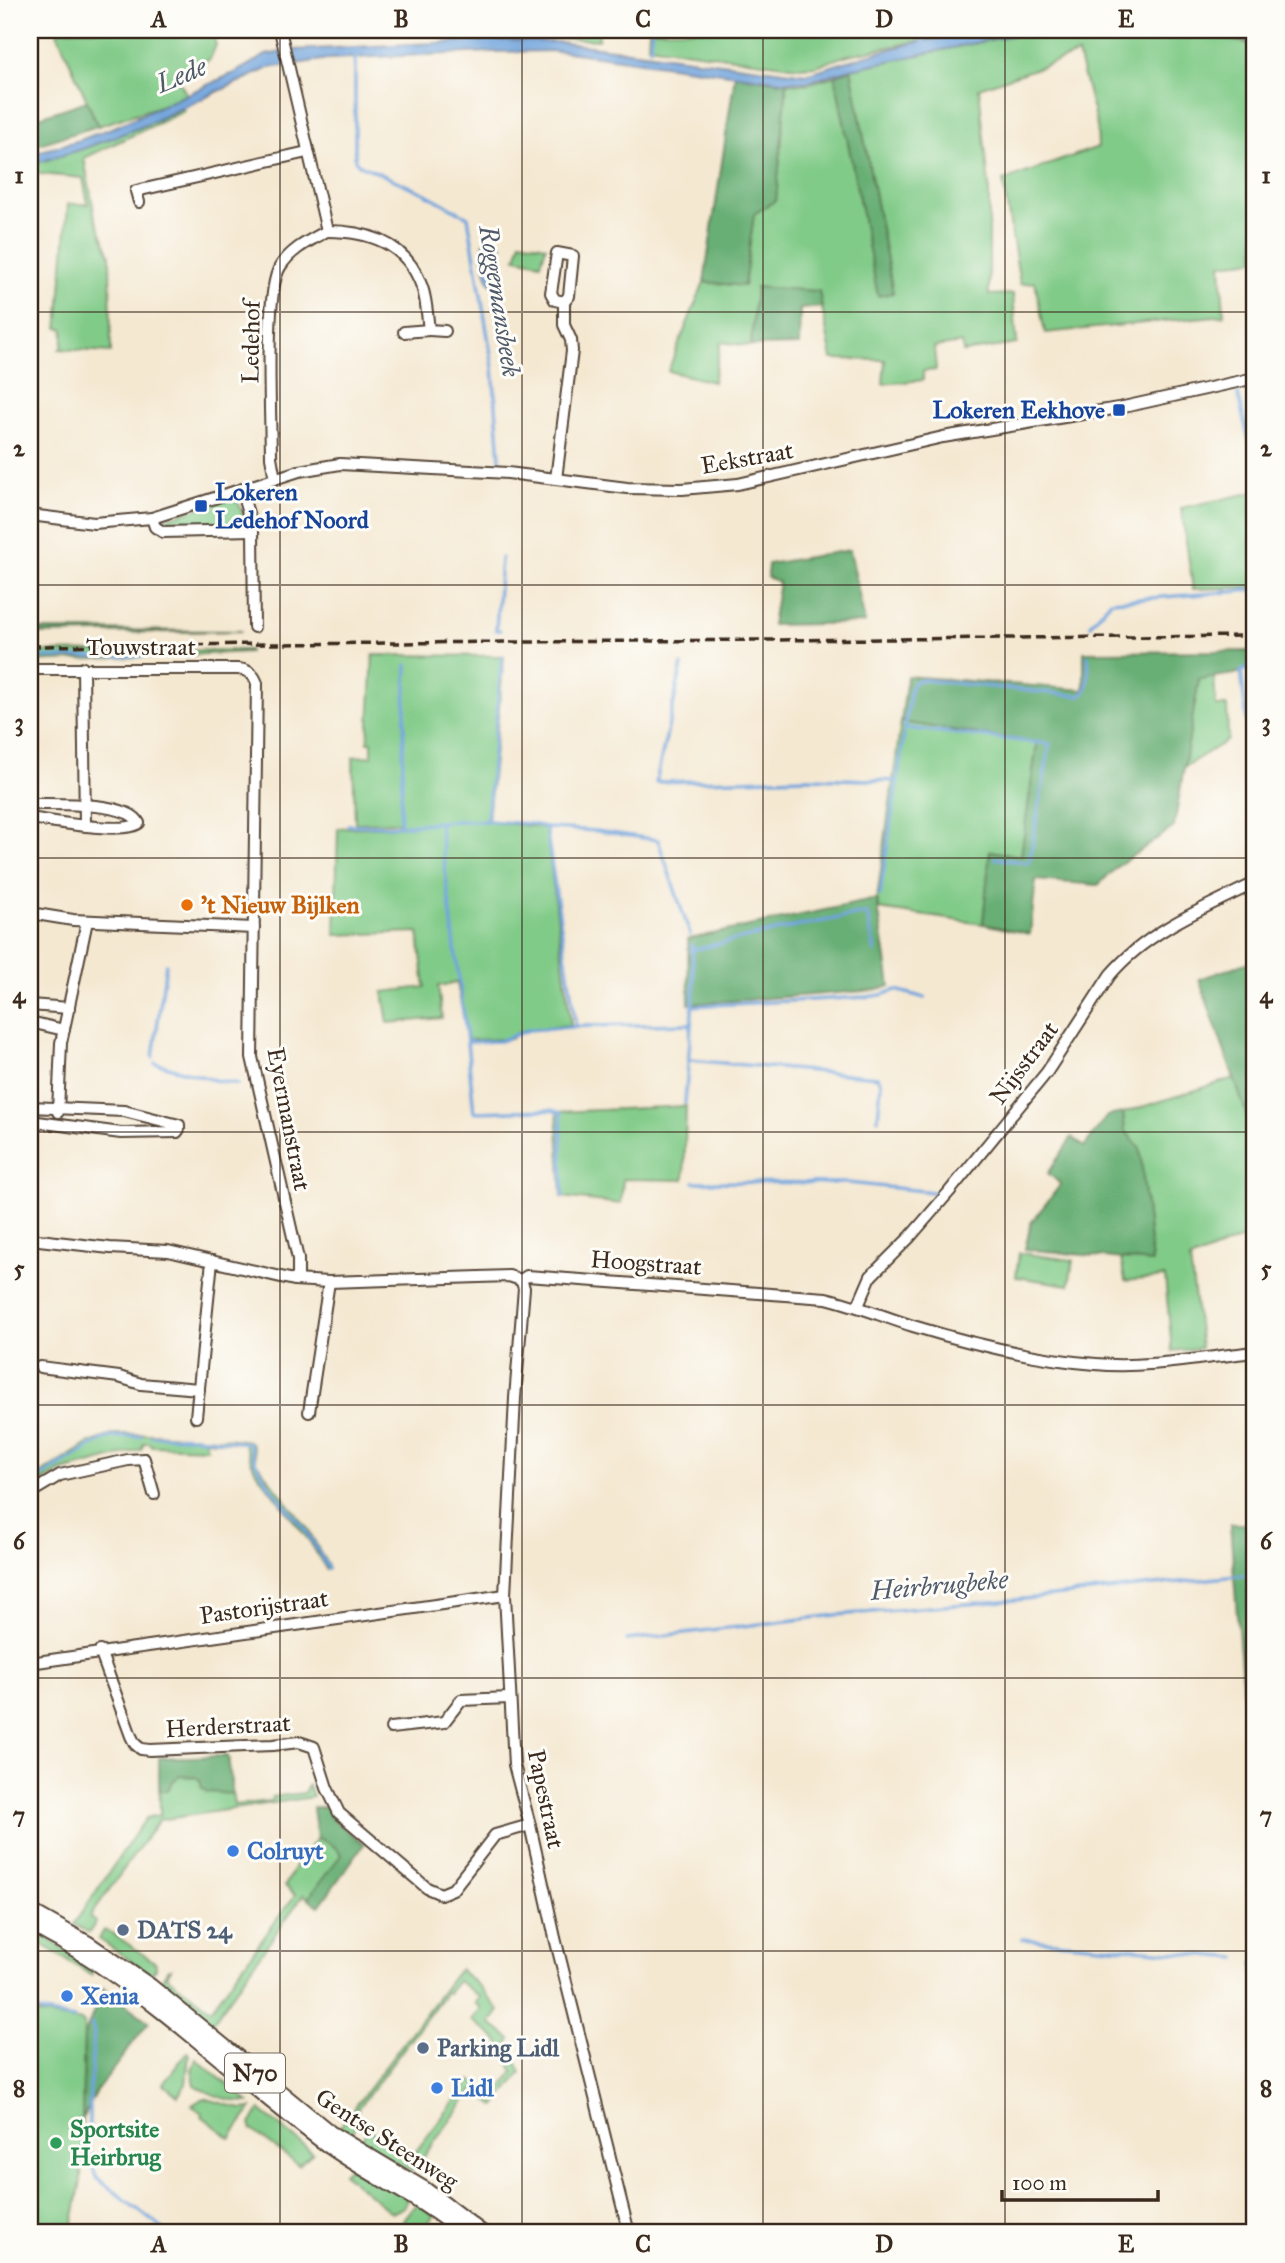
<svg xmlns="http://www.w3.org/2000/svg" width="1285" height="2263" font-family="'IM FELL Great Primer',serif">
<rect width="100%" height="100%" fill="#fdfcf7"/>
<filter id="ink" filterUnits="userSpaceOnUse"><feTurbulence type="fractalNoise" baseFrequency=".0143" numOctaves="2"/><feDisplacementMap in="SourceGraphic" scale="14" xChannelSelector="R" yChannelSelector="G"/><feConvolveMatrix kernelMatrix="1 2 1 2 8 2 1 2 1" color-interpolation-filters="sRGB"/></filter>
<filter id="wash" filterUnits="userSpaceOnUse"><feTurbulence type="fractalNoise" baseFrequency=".00686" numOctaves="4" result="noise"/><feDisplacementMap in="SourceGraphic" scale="28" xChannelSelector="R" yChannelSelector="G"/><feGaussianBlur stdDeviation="1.57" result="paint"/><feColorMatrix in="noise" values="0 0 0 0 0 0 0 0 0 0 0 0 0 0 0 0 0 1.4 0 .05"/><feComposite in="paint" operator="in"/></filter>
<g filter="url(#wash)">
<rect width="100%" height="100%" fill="#f4e8d1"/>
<!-- green -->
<g fill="#81cb88" stroke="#5e7a53" stroke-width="2">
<path d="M62 30H212L216 45 210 59 178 79 188 97 98 126 57 33Z"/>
<path d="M444 30H598L599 40 512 36 445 39Z"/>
<path d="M649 30H975L848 55 816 66 798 67 648 46Z"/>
<path d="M1038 30H1182L1255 45V260L1221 264 1224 315 1045 333 1035 282 1020 284 1003 181 1098 147 1097 126 1078 54 979 88 989 186V295L1013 294 1017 344 963 352 962 343 934 347 936 370 923 371V380L883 384 885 360 832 359 819 292 756 287 751 346 721 342 713 382 668 371 704 282 744 286 754 214 776 200 787 83 807 84 835 76 878 295 893 293 851 69Z"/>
<path d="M181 107 184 111 84 158 95 217 110 255 111 352 58 349H62L64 329 58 328 68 204H88L83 178 30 173V165C82 149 132 131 181 107Z"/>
<path d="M521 241 546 246 541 263 516 258Z"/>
<path d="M1255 492V587L1193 589 1181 508Z"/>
<path d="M231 498 238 502 244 518 240 525 161 526 163 519Z"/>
<path d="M249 650V652L30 662V652Z"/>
<path d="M373 655 504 656 488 821 546 828 571 1025 520 1031 511 1039 468 1040 457 983 438 986 442 1018 388 1023 383 992 425 987 418 932 335 935 338 828 402 826 399 822 355 823 353 757 372 756V742H368Z"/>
<path d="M1214 677 1216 706H1227L1228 740 1184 767 1199 679Z"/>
<path d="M901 722 1037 743 1021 857 990 851 983 924 879 909 877 899Z"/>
<path d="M1234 1078 1255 1138V1233L1190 1260 1201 1348 1172 1351 1165 1277 1125 1281 1121 1259 1152 1262 1140 1149 1125 1130 1123 1113Z"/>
<path d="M686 1106 684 1180 623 1179 621 1204 562 1197 557 1112Z"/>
<path d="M1019 1253 1073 1260 1069 1285 1016 1277Z"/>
<path d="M115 1434H153L234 1439 249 1441 252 1444 256 1462 308 1529 329 1568 326 1569 310 1542 255 1470 244 1443 205 1440 207 1448 152 1446 149 1443H144L141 1450 62 1471 30 1488V1480L90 1443Z"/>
<path d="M1248 1579H1255V1687V1686Z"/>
<path d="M228 1756 234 1805 271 1801 272 1797 303 1793 309 1785 313 1797 159 1820 91 1915V1918L96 1922 89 1933 74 1924 146 1818 160 1815 159 1758Z"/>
<path d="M317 1838C326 1841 337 1846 341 1855L338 1862 308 1898 303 1895 212 2023 160 1982 167 1970 171 1969 166 1976 211 2009 295 1895 285 1886 295 1866Z"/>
<path d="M104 1930H107L156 1963 155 1970 150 1974 99 1939Z"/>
<path d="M42 1935 94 1969 91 1975 35 1940 37 1936Z"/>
<path d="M459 1969 481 1988 499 2011 490 2023 511 2039 508 2044 521 2072 495 2106 473 2090 412 2172 361 2143V2139L369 2129 390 2145 393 2141 413 2155 471 2080 494 2097 513 2072 498 2040 472 2020 481 2008 475 2003 480 1997 458 1981 448 1993 446 1992 352 2117 359 2123 351 2133 347 2134 339 2128Z"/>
<path d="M30 2013 82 2021 84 2023 81 2181 71 2233H30Z"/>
<path d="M187 2052 189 2054 186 2084 178 2096 163 2084Z"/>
<path d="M196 2059 244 2098 249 2102C230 2102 211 2095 195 2085L192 2070Z"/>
<path d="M204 2098 242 2109 252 2108 230 2138 202 2116 203 2114 192 2105Z"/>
<path d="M260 2110 313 2153 298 2165 252 2130 250 2124Z"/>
<path d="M350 2167 407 2198 404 2207 392 2213 343 2173Z"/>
<path d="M418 2204 434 2215 425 2227 414 2232 403 2221 412 2209Z"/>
</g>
<!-- forest -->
<g fill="#68af74" stroke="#526c49" stroke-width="2">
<path d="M851 69 893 293 878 296 835 76Z"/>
<path d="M735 75 787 83 776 200 754 214 744 286 704 282Z"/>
<path d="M87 101 98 126 30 147V120Z"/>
<path d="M756 287 819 291 822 307 800 309 799 345 751 346Z"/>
<path d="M850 550 865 623 772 625 779 582 767 577 768 564Z"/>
<path d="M30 630 242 631 30 634Z"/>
<path d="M1254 651 1248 669 1235 674 1199 679 1174 827 1118 866 1098 885 1036 880 1030 934 983 924 990 851 1021 856 1037 743 901 722 907 676 1084 690V652Z"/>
<path d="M877 899 890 986 877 990 689 1004 688 939Z"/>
<path d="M1255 960V1138L1199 979Z"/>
<path d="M1123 1113 1125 1130 1140 1149 1152 1262 1025 1249 1031 1223 1061 1184 1048 1173 1072 1137 1084 1147 1107 1116Z"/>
<path d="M1249 1524V1534L1255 1535V1579L1248 1580 1255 1705 1244 1706 1230 1524Z"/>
<path d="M228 1756 232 1794 207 1792 202 1788 200 1780 195 1777 180 1776 173 1781 168 1790 159 1791V1758Z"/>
<path d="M326 1806 331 1818 364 1844 319 1906 308 1898 341 1855C337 1846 326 1841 317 1838L313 1808Z"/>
<path d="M103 1988 149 2022 98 2089 82 2119 84 2036Z"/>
</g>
<!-- water -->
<g fill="#70a3dc" stroke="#56667d" stroke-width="2">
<path d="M982 30H1038L851 69 807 82 781 81 560 51 493 52 329 59 269 68 141 127 80 150 30 165V154L80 140 119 125 234 73 266 55 292 50 497 40 559 42 806 74 864 56 914 43Z"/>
<path d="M1194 30H1255V43Z"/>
<path d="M489 241 502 245 498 274 499 281 495 288C484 281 482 256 484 243Z"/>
</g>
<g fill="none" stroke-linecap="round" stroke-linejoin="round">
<!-- stream -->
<g stroke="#70a3dc" stroke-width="3.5">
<path d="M921 30 924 45"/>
<path d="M650 48 652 30"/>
<path d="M355 55V160L358 164 424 193 468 217 493 367 500 459"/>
<path d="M1238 394 1255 467"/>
<path d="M1090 625 1111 601 1255 590"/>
<path d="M500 630H496L501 558"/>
<path d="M1254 651 1248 669 1241 671 1255 796"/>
<path d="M30 658 188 655"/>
<path d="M682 665 656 782 809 778 898 781"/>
<path d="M905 728 1050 744 1029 863 995 858"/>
<path d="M487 821 502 656"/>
<path d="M439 822 467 1042"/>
<path d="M400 824 407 665"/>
<path d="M348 825 398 826 452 821H487L533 824 549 828 597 831 658 840 690 934"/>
<path d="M546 827 576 1027"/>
<path d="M880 895 911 687 915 681 924 680 1081 696C1091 687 1088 669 1088 656"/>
<path d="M692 950 784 929 854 915 867 914 875 952"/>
<path d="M693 1006 867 997 881 995 896 990 925 998"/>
<path d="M153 1057 166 964"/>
<path d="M690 1060 878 1077 881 1083 878 1119"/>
<path d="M155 1063 214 1080 238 1084"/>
<path d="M685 1103 694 988 692 945"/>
<path d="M694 1182 848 1183 933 1192"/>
<path d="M563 1196 561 1113 551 1110 474 1112 467 1042 500 1041 528 1030 586 1026 691 1024"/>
<path d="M152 1436 196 1437 249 1443C256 1476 281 1499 302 1526 312 1539 319 1554 328 1568"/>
<path d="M30 1483 102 1440 112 1437 141 1436"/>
<path d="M627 1640 836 1615 1015 1600 1255 1574"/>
<path d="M1022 1939 1237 1958"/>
<path d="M1254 1962 1255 1984"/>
<path d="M30 2010 74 2019"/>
<path d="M91 2024 94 2032C92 2067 82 2150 97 2178L168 2233"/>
</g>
</g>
</g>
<g filter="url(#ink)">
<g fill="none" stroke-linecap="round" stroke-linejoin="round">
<!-- minor casing -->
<g stroke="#574639" stroke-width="14">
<g id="minor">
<path d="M139 202 136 191 307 152"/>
<path d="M327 231C369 231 407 243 422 287 427 301 427 316 429 330L445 331"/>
<path d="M404 332 429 330"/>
<path d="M275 479 271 457C271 422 264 291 280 267 291 249 309 241 327 231L280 30"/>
<path d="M556 479 572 351 571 340 564 325V302L569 296 573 256 557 253 551 293 555 300 564 302"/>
<path d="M241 490 253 530 254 627"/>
<path d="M30 515 94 523 152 518 299 471 340 464 508 473 627 488 682 489 738 484 943 437 1119 408 1255 378"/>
<path d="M152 518 155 527 163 532 253 530"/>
<path d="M83 668 85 825"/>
<path d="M30 669H238C248 670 253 673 257 683L252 1057 298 1259V1280"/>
<path d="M30 804C52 804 129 801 139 823 125 835 50 821 30 818"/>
<path d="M30 913 73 920 254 928"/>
<path d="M30 1005 69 1008"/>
<path d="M30 1022 64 1030"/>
<path d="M30 1107 124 1111 179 1125V1129L177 1132 121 1133 30 1121"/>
<path d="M58 1112 61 1043 87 921"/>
<path d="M30 1239 110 1248 168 1251 294 1280 329 1282 509 1276 521 1280 527 1276 826 1298C856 1305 884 1317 913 1326 972 1344 1033 1359 1096 1364 1144 1369 1206 1357 1255 1352"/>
<path d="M521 1280 524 1288 515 1398 505 1595 514 1765 530 1825 555 1938 629 2233"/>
<path d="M858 1306 871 1276 910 1237 949 1192 1047 1072 1110 975C1147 931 1204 908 1255 883"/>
<path d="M40 1367 119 1377 141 1384 199 1389"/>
<path d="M309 1412 329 1282"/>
<path d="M196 1417 212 1261"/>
<path d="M30 1493 60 1475 128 1460 144 1459 154 1494"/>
<path d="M100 1651 131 1736 135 1744 141 1749 150 1750 273 1745 299 1742 314 1747 327 1788 339 1813 427 1888 441 1894 453 1889 495 1835 530 1825"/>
<path d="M30 1663 505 1595"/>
<path d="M391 1728 444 1722 461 1700 510 1698"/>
</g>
</g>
<!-- major casing -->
<g stroke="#574639" stroke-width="18">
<g id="major">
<path d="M30 1911 87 1943 150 1986 330 2133 424 2189 482 2233"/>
<path d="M30 1924C51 1936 74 1947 94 1961 174 2015 244 2082 321 2140 366 2174 420 2196 463 2233"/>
</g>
</g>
<!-- minor -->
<use href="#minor" stroke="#fff" stroke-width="10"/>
<!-- major -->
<use href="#major" stroke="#fff" stroke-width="14"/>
<!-- rail -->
<path stroke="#3b2a1e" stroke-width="3.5" stroke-dasharray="10 5" stroke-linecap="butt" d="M30 646 1255 636"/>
</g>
</g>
<!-- grid -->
<path fill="none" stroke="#3b2a1e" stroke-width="2" stroke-opacity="0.55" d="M280 30V2233M522 30V2233M763 30V2233M1005 30V2233M30 312H1255M30 585H1255M30 858H1255M30 1132H1255M30 1405H1255M30 1678H1255M30 1951H1255"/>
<!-- markers -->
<g fill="#1a4fb4" stroke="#fdfcf7" stroke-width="2.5">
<rect x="1112" y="403" width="14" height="14" rx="3.5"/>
<rect x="194" y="499" width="14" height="14" rx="3.5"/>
</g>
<circle fill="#e8710a" stroke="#fdfcf7" stroke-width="2.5" cx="187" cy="905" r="7"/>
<g fill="#3f7fe0" stroke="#fdfcf7" stroke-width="2.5">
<circle cx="233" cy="1851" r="7"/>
<circle cx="67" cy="1996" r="7"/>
<circle cx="437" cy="2088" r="7"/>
</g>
<g fill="#5c6f8a" stroke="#fdfcf7" stroke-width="2.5">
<circle cx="123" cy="1930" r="7"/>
<circle cx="423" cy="2048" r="7"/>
</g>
<circle fill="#2e9e5b" stroke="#fdfcf7" stroke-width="2.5" cx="56" cy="2143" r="7"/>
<g text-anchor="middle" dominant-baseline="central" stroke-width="6" stroke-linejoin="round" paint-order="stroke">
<!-- shield labels -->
<rect fill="#fdfcf7" stroke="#75695f" stroke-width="2" x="225" y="2053.5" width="60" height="39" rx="5"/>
<g font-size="23" font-weight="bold" fill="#3b2a1e">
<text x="255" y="2073">N70</text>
</g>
<!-- street labels -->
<g font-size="24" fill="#3b2a1e" stroke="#fdfcf7">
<text transform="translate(251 342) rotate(-89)">Ledehof</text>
<text transform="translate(747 458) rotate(-10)">Eekstraat</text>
<text x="141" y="647">Touwstraat</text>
<text transform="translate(1024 1063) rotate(-53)">Nijsstraat</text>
<text transform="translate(289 1119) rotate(79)">Eyermanstraat</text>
<text transform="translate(646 1263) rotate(4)">Hoogstraat</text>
<text transform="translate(264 1607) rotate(-8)">Pastorijstraat</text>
<text transform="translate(228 1726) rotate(-3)">Herderstraat</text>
<text transform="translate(546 1799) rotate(78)">Papestraat</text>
<text transform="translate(387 2139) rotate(33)">Gentse Steenweg</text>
</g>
<!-- transit labels -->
<g font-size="24" font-weight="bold" fill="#164399" stroke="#fdfcf7" text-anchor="end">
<text x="1105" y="410">Lokeren Eekhove</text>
<text x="215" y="492" text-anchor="start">Lokeren<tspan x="215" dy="28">Ledehof Noord</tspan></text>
</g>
<!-- food labels -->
<g font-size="24" font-weight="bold" fill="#c56008" stroke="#fdfcf7" text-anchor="start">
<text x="201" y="905">'t Nieuw Bijlken</text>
</g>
<!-- shop labels -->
<g font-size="24" font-weight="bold" fill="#366cbe" stroke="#fdfcf7" text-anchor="start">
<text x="247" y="1851">Colruyt</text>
<text x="81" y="1996">Xenia</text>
<text x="451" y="2088">Lidl</text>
</g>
<!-- service labels -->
<g font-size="24" font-weight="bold" fill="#4e5e75" stroke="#fdfcf7" text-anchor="start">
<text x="137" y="1930">DATS 24</text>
<text x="437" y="2048">Parking Lidl</text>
</g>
<!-- leisure labels -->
<g font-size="24" font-weight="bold" fill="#27864d" stroke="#fdfcf7" text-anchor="start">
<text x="70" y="2129">Sportsite<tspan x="70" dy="28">Heirbrug</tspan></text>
</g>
<!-- water labels -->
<g font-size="26" font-style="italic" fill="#505a6a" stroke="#fdfcf7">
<text transform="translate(181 75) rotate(-23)">Lede</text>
<text transform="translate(500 301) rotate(81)">Roggemansbeek</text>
<text transform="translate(939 1585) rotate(-5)">Heirbrugbeke</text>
</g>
</g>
<!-- margin -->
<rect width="1285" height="2263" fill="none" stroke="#fdfcf7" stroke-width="77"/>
<!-- scale -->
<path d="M1002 2190v10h156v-10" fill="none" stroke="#3b2a1e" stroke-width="3.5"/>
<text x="1012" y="2190" font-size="21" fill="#3b2a1e" stroke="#fdfcf7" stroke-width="5" paint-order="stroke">100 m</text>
<rect x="38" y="38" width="1208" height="2186" fill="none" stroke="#3b2a1e" stroke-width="2.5"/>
<g font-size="23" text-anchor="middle" font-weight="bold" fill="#3b2a1e">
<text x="159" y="27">A</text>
<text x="401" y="27">B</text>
<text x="643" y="27">C</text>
<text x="884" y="27">D</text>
<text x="1126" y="27">E</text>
<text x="19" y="183">1</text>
<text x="1266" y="183">1</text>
<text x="19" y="456">2</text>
<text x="1266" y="456">2</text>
<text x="19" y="730">3</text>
<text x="1266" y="730">3</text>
<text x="19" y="1003">4</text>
<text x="1266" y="1003">4</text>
<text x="19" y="1276">5</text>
<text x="1266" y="1276">5</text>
<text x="19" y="1549">6</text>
<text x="1266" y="1549">6</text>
<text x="19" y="1823">7</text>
<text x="1266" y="1823">7</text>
<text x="19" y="2096">8</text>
<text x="1266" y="2096">8</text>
<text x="159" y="2252">A</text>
<text x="401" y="2252">B</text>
<text x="643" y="2252">C</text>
<text x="884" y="2252">D</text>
<text x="1126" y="2252">E</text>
</g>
</svg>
